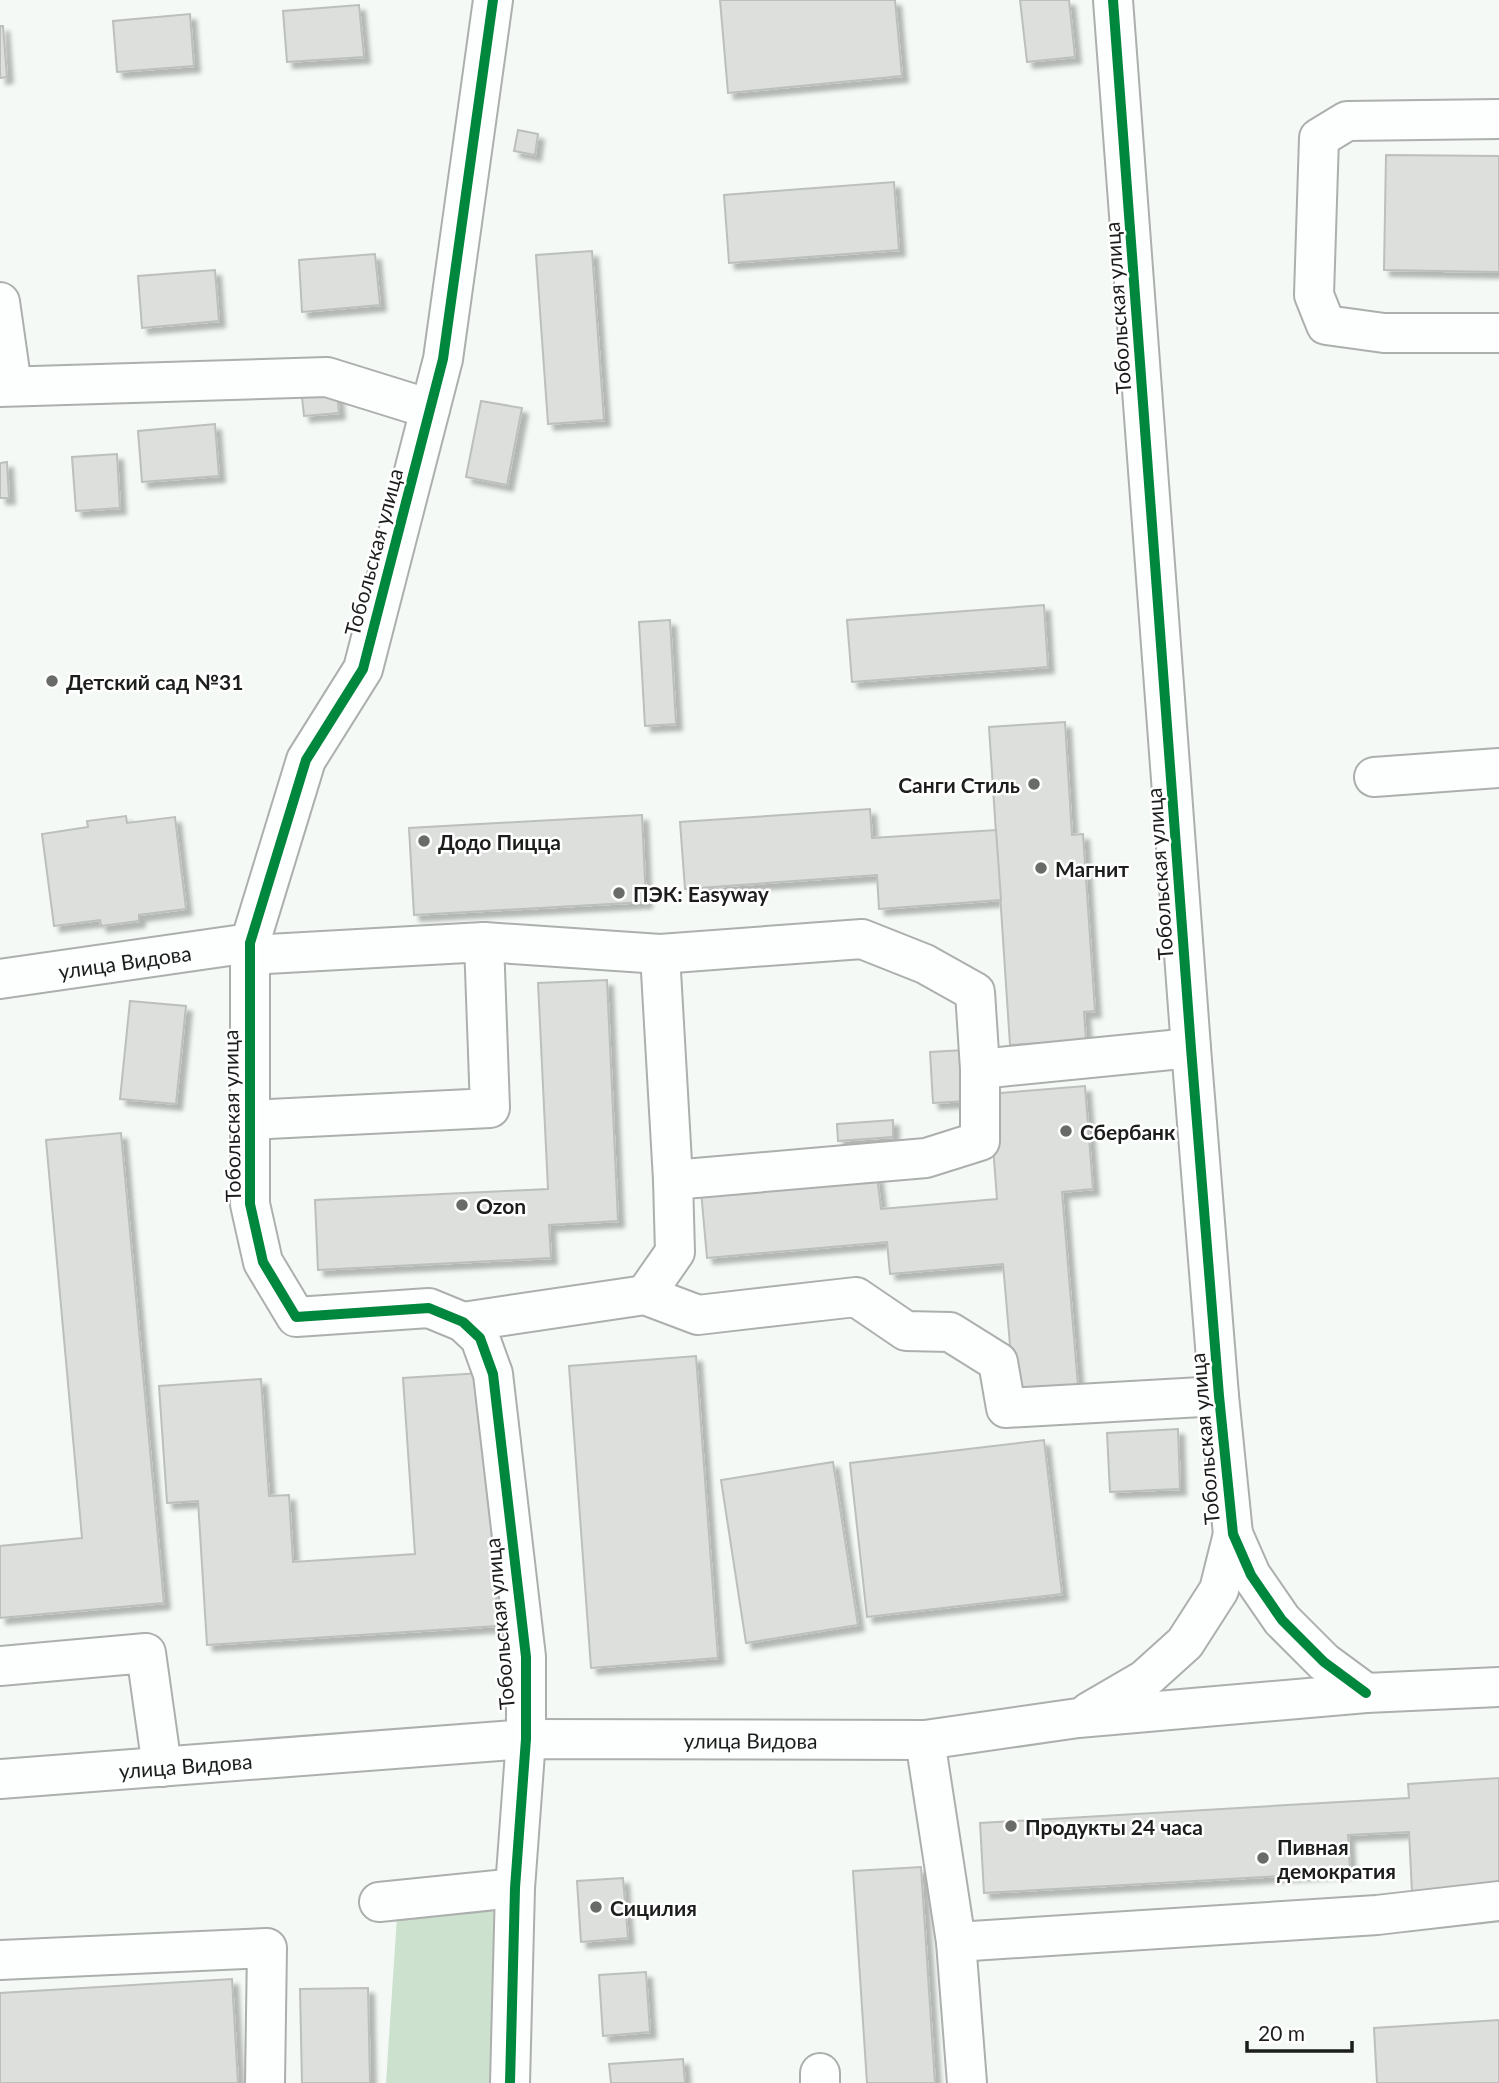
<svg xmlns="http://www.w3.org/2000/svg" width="1499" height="2083" font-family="Lato,sans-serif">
<defs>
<filter id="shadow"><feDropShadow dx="6" dy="6" stdDeviation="2" flood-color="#0004"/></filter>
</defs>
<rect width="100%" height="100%" fill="#f4f9f5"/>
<!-- green -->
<path fill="#cce2cf" d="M501 1911 491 2083H386L397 1916Z"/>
<!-- building -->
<g fill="#dcdfdc" stroke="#bcbfbc" stroke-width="2" filter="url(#shadow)">
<path d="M720 0H895L902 76 728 93Z"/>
<path d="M1020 0H1069L1075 57 1027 62Z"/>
<path d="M359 5 364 57 287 62 283 11Z"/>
<path d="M190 14 194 66 117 72 113 21Z"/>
<path d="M0 26H3L7 77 0 78Z"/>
<path d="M518 130 538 134 535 155 514 151Z"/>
<path d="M1386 155 1499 156V272L1384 270Z"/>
<path d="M894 182 899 250 729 263 724 195Z"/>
<path d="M592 251 604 420 548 424 536 255Z"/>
<path d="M375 254 380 305 302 312 299 260Z"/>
<path d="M215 270 219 321 142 328 138 276Z"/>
<path d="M337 394 339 413 304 416 302 397Z"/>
<path d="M481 401 522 408 507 485 466 477Z"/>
<path d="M215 424 219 476 142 482 138 431Z"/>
<path d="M117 454 120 508 76 511 72 457Z"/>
<path d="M7 462 9 498H0V463Z"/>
<path d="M1044 605 1048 667 852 682 847 620Z"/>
<path d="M670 620 676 724 645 726 639 622Z"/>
<path d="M1065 722 1072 835 1083 834 1095 1011 1084 1012 1086 1040 1010 1045 989 727Z"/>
<path d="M870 809 872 838 996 830 1001 900 879 909 877 875 685 889 680 822Z"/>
<path d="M642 815 646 902 414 915 409 828Z"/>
<path d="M126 816 127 823 175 817 186 909 139 915V921L101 926 100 920 54 926 42 834 88 827 87 821Z"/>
<path d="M607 980 618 1221 549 1225 551 1258 318 1270 315 1200 548 1189 538 983Z"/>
<path d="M130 1001 186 1006 176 1104 120 1099Z"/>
<path d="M964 1050 967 1101 933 1103 930 1052Z"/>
<path d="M1085 1086 1093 1189 1062 1192 1078 1386 1014 1391 1003 1264 890 1274 887 1242 707 1258 701 1191 877 1176 881 1209 997 1199 989 1094Z"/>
<path d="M893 1120V1137L838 1141 837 1124Z"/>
<path d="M121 1133 164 1603 0 1618V1546L82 1538 46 1140Z"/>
<path d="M696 1356 718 1658 591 1668 569 1366Z"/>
<path d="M481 1373 498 1626 207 1645 198 1501 167 1503 159 1386 261 1379 269 1496 289 1495 293 1562 415 1554 403 1378Z"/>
<path d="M1178 1429 1180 1489 1110 1492 1107 1433Z"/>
<path d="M1044 1440 1062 1594 867 1617 850 1463Z"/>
<path d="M833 1462 858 1625 746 1643 721 1480Z"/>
<path d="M1499 1778V1887L1412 1892 1409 1832 1348 1835 1350 1872 984 1893 980 1823 1409 1798 1408 1784Z"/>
<path d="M921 1867 935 2083H867L853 1871Z"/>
<path d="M623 1878 628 1938 581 1942 577 1881Z"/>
<path d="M646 1972 650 2032 603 2036 599 1975Z"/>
<path d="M232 1979 238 2083H0V1993Z"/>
<path d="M368 1988 370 2083H302L300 1989Z"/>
<path d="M1499 2020V2083H1377L1374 2028Z"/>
<path d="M683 2059 685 2083H611L609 2064Z"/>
</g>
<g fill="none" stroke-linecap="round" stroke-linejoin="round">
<!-- minor casing -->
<g stroke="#acafad" stroke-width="42">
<g id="minor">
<path d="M493 0 443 359 363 669 306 760 250 943V1204L263 1262 296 1317 429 1308 463 1322 480 1338 493 1374 526 1657V1739L515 1888 510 2083"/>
<path d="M1113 0 1191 1048 1219 1396 1233 1534 1251 1575 1282 1620 1324 1662 1366 1693"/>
<path d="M1499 119 1347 121 1319 138 1314 295 1326 325 1384 333H1499"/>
<path d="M0 302 12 386"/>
<path d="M0 387 327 377 430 409"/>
<path d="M1374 777 1499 768"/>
<path d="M484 942 660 954"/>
<path d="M250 955 484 942 490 1108 250 1120"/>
<path id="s1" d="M0 979 250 943"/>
<path d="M673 1180 660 954 862 939 925 964 975 992 980 1069"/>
<path d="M645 1295 675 1252 673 1180 926 1158 980 1141V1069L1191 1048"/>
<path d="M463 1322 645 1295 698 1315 856 1297 906 1331 950 1332 998 1362 1006 1408 1219 1396"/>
<path d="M0 1666 146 1653 162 1767"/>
<path d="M1089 1712 1144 1680 1185 1643 1219 1590 1233 1534"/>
<path d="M925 1740 956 1942 967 2083"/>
<path id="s2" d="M0 1779 526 1739 925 1740 1078 1718 1366 1693 1499 1687"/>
<path d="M379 1902 515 1888"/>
<path d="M956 1942 1377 1915 1499 1901"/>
<path d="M0 1960 267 1948 265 2083"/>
<path d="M820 2073V2083"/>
</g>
</g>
<!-- minor -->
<use href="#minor" stroke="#fdfefe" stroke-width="38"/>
<!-- cycleway casing -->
<g stroke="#fff" stroke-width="15">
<g id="cycleway">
<path d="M493 0 443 359 363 669 306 760 250 943V1204L263 1262 296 1317 429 1308 463 1322 480 1338 493 1374 526 1657V1739L515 1888 510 2083"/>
<path d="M1113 0 1191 1048 1219 1396 1233 1534 1251 1575 1282 1620 1324 1662 1366 1693"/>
</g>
</g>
<!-- cycleway -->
<use href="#cycleway" stroke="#00873e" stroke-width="10"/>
</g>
<!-- markers -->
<g fill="#686b68" stroke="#fff" stroke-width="2.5">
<circle cx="52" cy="681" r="7"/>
<circle cx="1034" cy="784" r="7"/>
<circle cx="424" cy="841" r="7"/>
<circle cx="1041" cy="868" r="7"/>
<circle cx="619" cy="893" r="7"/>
<circle cx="1066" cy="1131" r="7"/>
<circle cx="462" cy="1205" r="7"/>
<circle cx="1011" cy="1826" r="7"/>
<circle cx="1263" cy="1858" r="7"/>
<circle cx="596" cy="1907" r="7"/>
</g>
<g text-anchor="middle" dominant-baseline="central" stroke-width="5" stroke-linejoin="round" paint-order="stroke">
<!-- street labels -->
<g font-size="21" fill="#1c1e1c" stroke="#fff">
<text transform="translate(1117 308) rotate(-94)">Тобольская улица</text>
<text transform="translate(373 552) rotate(-75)">Тобольская улица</text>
<text transform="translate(1159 874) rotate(-94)">Тобольская улица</text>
<text stroke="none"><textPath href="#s1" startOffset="126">улица Видова</textPath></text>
<text transform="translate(231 1116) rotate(-91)">Тобольская улица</text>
<text transform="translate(1204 1439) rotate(-95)">Тобольская улица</text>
<text transform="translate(499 1624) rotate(-95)">Тобольская улица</text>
<text stroke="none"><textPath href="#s2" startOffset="752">улица Видова</textPath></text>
<text stroke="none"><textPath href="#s2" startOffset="186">улица Видова</textPath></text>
</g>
<!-- poi labels -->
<g font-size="21" font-weight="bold" fill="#1c1e1c" stroke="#fff" text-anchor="start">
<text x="66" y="681">Детский сад №31</text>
<text x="1020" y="784" text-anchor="end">Санги Стиль</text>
<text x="438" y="841">Додо Пицца</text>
<text x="1055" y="868">Магнит</text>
<text x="633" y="893">ПЭК: Easyway</text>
<text x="1080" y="1131">Сбербанк</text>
<text x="476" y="1205">Ozon</text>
<text x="1025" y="1826">Продукты 24 часа</text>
<text x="1277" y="1846">Пивная<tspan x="1277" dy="24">демократия</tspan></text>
<text x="610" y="1907">Сицилия</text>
</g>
</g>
<!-- scale -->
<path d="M1247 2041v10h105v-10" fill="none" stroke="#1c1e1c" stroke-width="3.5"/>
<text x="1258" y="2041" font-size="21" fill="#1c1e1c" stroke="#ffffff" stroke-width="5" paint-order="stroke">20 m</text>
</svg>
